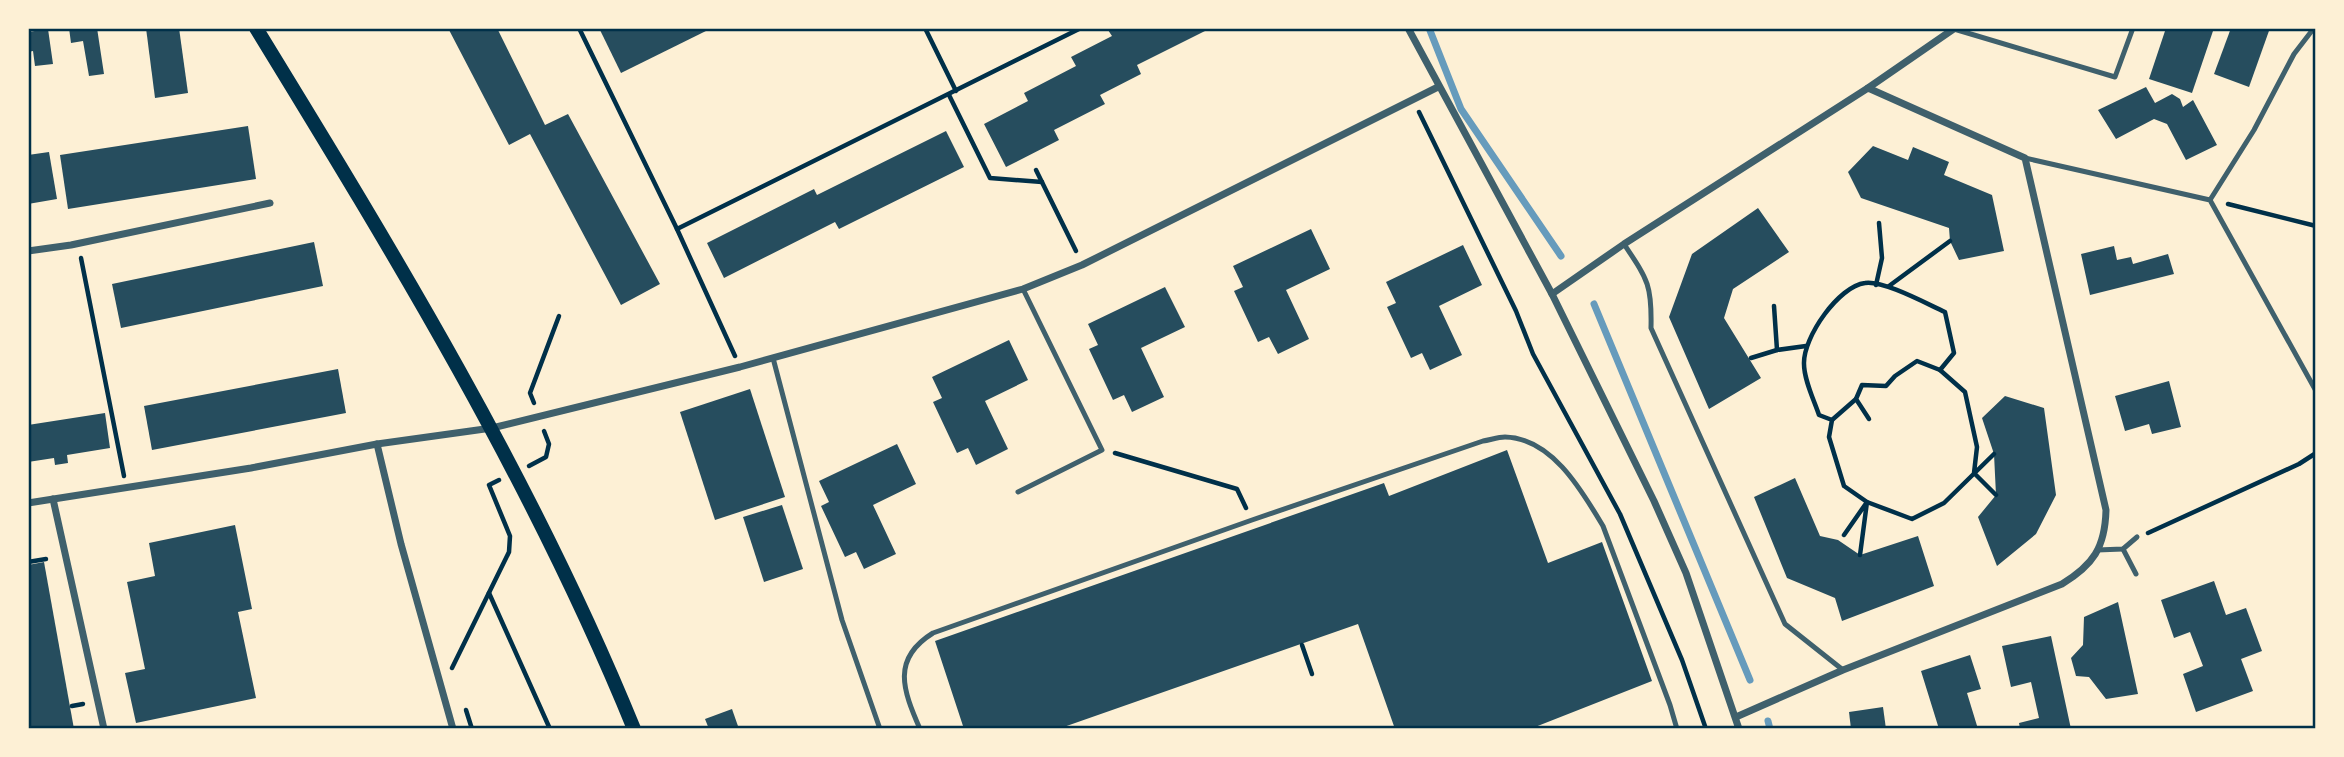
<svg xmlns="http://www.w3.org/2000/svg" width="2344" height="757" font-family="'Source Sans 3',sans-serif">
<rect width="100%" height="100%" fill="#fdf0d5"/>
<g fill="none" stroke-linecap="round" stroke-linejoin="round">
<!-- stream -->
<g stroke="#669bbc" stroke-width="7">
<path d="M1429 28 1461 109 1561 256"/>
<path d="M1594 304 1750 680"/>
<path d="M1768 721 1770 729"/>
</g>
</g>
<!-- building -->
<g fill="#264d5e">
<path d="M69 28H97L104 74 89 76 83 41 71 43Z"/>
<path d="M146 28H179L188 93 155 98Z"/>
<path d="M448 28H497L545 125 568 114 660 284 621 305 530 134 509 145Z"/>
<path d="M605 28H712L621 73 600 30Z"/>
<path d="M1112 28H1211L1137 65 1141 74 1100 95 1105 104 1054 130 1059 140 1006 167 984 124 1028 101 1024 93 1076 66 1071 57 1112 36 1108 30Z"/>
<path d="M2166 28H2214L2192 93 2149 79Z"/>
<path d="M2231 28H2270L2249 87 2214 74Z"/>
<path d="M48 29 53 64 35 66 33 51 28 52V32Z"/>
<path d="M2146 87 2155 103 2172 94 2180 99 2183 107 2193 100 2217 145 2186 160 2167 124 2154 119 2116 139 2098 110Z"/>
<path d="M248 126 256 179 68 209 60 155Z"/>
<path d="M946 131 964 167 839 229 835 222 724 278 707 243 814 189 817 195Z"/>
<path d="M1873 146 1908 160 1913 147 1949 162 1944 175 1992 195 2004 251 1959 260 1950 241 1949 228 1861 198 1848 172Z"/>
<path d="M49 152 57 199 28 204V155Z"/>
<path d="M1758 208 1789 252 1733 289 1724 318 1761 378 1709 409 1669 317 1692 254Z"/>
<path d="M1311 229 1330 269 1286 290 1309 339 1278 354 1269 337 1258 342 1234 291 1243 287 1233 266Z"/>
<path d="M314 242 323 286 121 328 112 284Z"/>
<path d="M1463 245 1482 285 1439 306 1462 355 1430 370 1422 353 1411 358 1387 307 1396 303 1386 282Z"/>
<path d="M2114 246 2117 260 2131 257 2133 264 2168 254 2174 274 2090 295 2081 254Z"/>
<path d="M1165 287 1185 327 1141 348 1164 397 1132 412 1124 395 1113 400 1089 349 1098 345 1088 324Z"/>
<path d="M1009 340 1028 380 985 401 1008 449 976 465 968 448 957 453 933 402 942 398 932 377Z"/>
<path d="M338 369 346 413 152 450 144 406Z"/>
<path d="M2169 381 2181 427 2152 434 2149 424 2125 431 2115 396Z"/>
<path d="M750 389 785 497 715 520 680 412Z"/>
<path d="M2005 396 2044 408 2056 495 2036 534 1997 566 1978 517 1996 495 1994 454 1982 418Z"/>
<path d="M105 413 110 448 67 455 68 463 55 465 54 458 28 462V425Z"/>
<path d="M897 444 916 484 873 505 896 554 864 569 856 552 845 557 821 506 829 502 819 481Z"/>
<path d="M1507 450 1548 563 1602 542 1652 681 1530 729H1395L1358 624 1058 729H964L935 641 1384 483 1389 496Z"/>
<path d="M1795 478 1820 536 1838 540 1860 555 1918 536 1934 586 1842 621 1835 598 1787 578 1754 497Z"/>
<path d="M782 505 803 569 764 582 743 517Z"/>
<path d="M235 525 252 609 238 612 256 698 136 723 125 673 145 669 127 582 155 576 149 543Z"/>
<path d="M44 562 74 729H28V565Z"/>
<path d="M2214 581 2226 615 2246 608 2262 651 2241 659 2253 691 2196 712 2183 674 2203 666 2190 632 2174 638 2161 600Z"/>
<path d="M2118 602 2138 694 2106 699 2089 677 2076 676 2071 658 2083 645 2084 617Z"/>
<path d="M2051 636 2071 729H2020L2019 723 2039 718 2031 682 2011 687 2002 646Z"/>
<path d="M1970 655 1981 689 1967 693 1978 729H1939L1921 671Z"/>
<path d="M1883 707 1886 729H1851L1849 712Z"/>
<path d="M732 709 739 729H709L705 719Z"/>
</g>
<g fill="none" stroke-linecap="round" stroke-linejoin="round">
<!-- path -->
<g stroke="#003049" stroke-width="4.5">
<path d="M579 28 677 229 735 356"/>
<path d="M925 28 956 91"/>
<path d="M949 95 990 178 1042 182"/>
<path d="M1419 112 1516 311 1533 354 1620 514 1682 660 1706 729"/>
<path d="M1036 170 1076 251"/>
<path d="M2228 204 2316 226"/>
<path d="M677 229 1081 28"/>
<path d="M81 258 124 476"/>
<path d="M1876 285 1882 258 1879 223"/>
<path d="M1889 286 1950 241"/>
<path d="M1774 306 1777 350 1806 346"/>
<path d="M1751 358 1777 350"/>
<path d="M534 403 530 393 559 316"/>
<path d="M1869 419 1856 399 1862 385 1886 386 1895 376 1917 361 1940 370"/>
<path d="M1832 420 1856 399"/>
<path d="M1115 453 1237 489 1246 508"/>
<path d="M1994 454 1944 503 1912 519 1867 502 1844 486 1829 437 1832 420 1819 415C1814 400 1804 380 1804 364 1803 337 1839 286 1865 283 1883 280 1927 304 1945 312L1954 353 1940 370 1965 392 1977 447 1974 473 1996 495"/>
<path d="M529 466 546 457 549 444 544 431"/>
<path d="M2148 533 2299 464 2316 453"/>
<path d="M1844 535 1867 502 1860 555"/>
<path d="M28 562 46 559"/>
<path d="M489 593 550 729"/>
<path d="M1302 645 1312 674"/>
<path d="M452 668 509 552 510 536 489 485 499 480"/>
<path d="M72 706 83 704"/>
<path d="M466 710 472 729"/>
</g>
<!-- service -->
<g stroke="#3f606c" stroke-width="5">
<path d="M1954 29 2115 77 2133 28"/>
<path d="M2025 158 2210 200 2316 391"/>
<path d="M2210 200 2254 130 2294 54 2314 28"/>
<path d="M1624 244C1648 280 1652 285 1651 328L1785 624 1843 670"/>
<path d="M773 358 842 620 880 729"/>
<path d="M1018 492 1102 450 1023 289"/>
<path d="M2123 549 2136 574"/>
<path d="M2097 550 2123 549 2137 537"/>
<path d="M920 729C903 690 891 659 933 633L1252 520 1483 441C1490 440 1498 437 1505 437 1552 438 1582 491 1603 526L1670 705 1677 729"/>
</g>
<!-- minor -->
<g stroke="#3f606c" stroke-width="7">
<path d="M1408 28 1552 294 1654 501 1686 573 1739 729"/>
<path d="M1868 88 1955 28"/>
<path d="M28 251 71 245 270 203"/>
<path d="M1552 294 1624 244 1868 88 2025 158 2106 510C2105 548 2093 565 2062 584L1843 670 1736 717"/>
<path d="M377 444 401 544 453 729"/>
<path d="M53 499 104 729"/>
<path d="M28 503 251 468 377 444 492 428 740 367 1023 289 1082 265 1438 87"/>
</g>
<!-- secondary -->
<path stroke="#003049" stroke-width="14" d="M256 28C395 255 533 481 634 729"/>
</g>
<!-- border -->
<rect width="2344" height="757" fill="none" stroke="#fdf0d5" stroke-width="60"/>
<rect x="30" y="30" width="2284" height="697" fill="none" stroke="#003049" stroke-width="2.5"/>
</svg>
